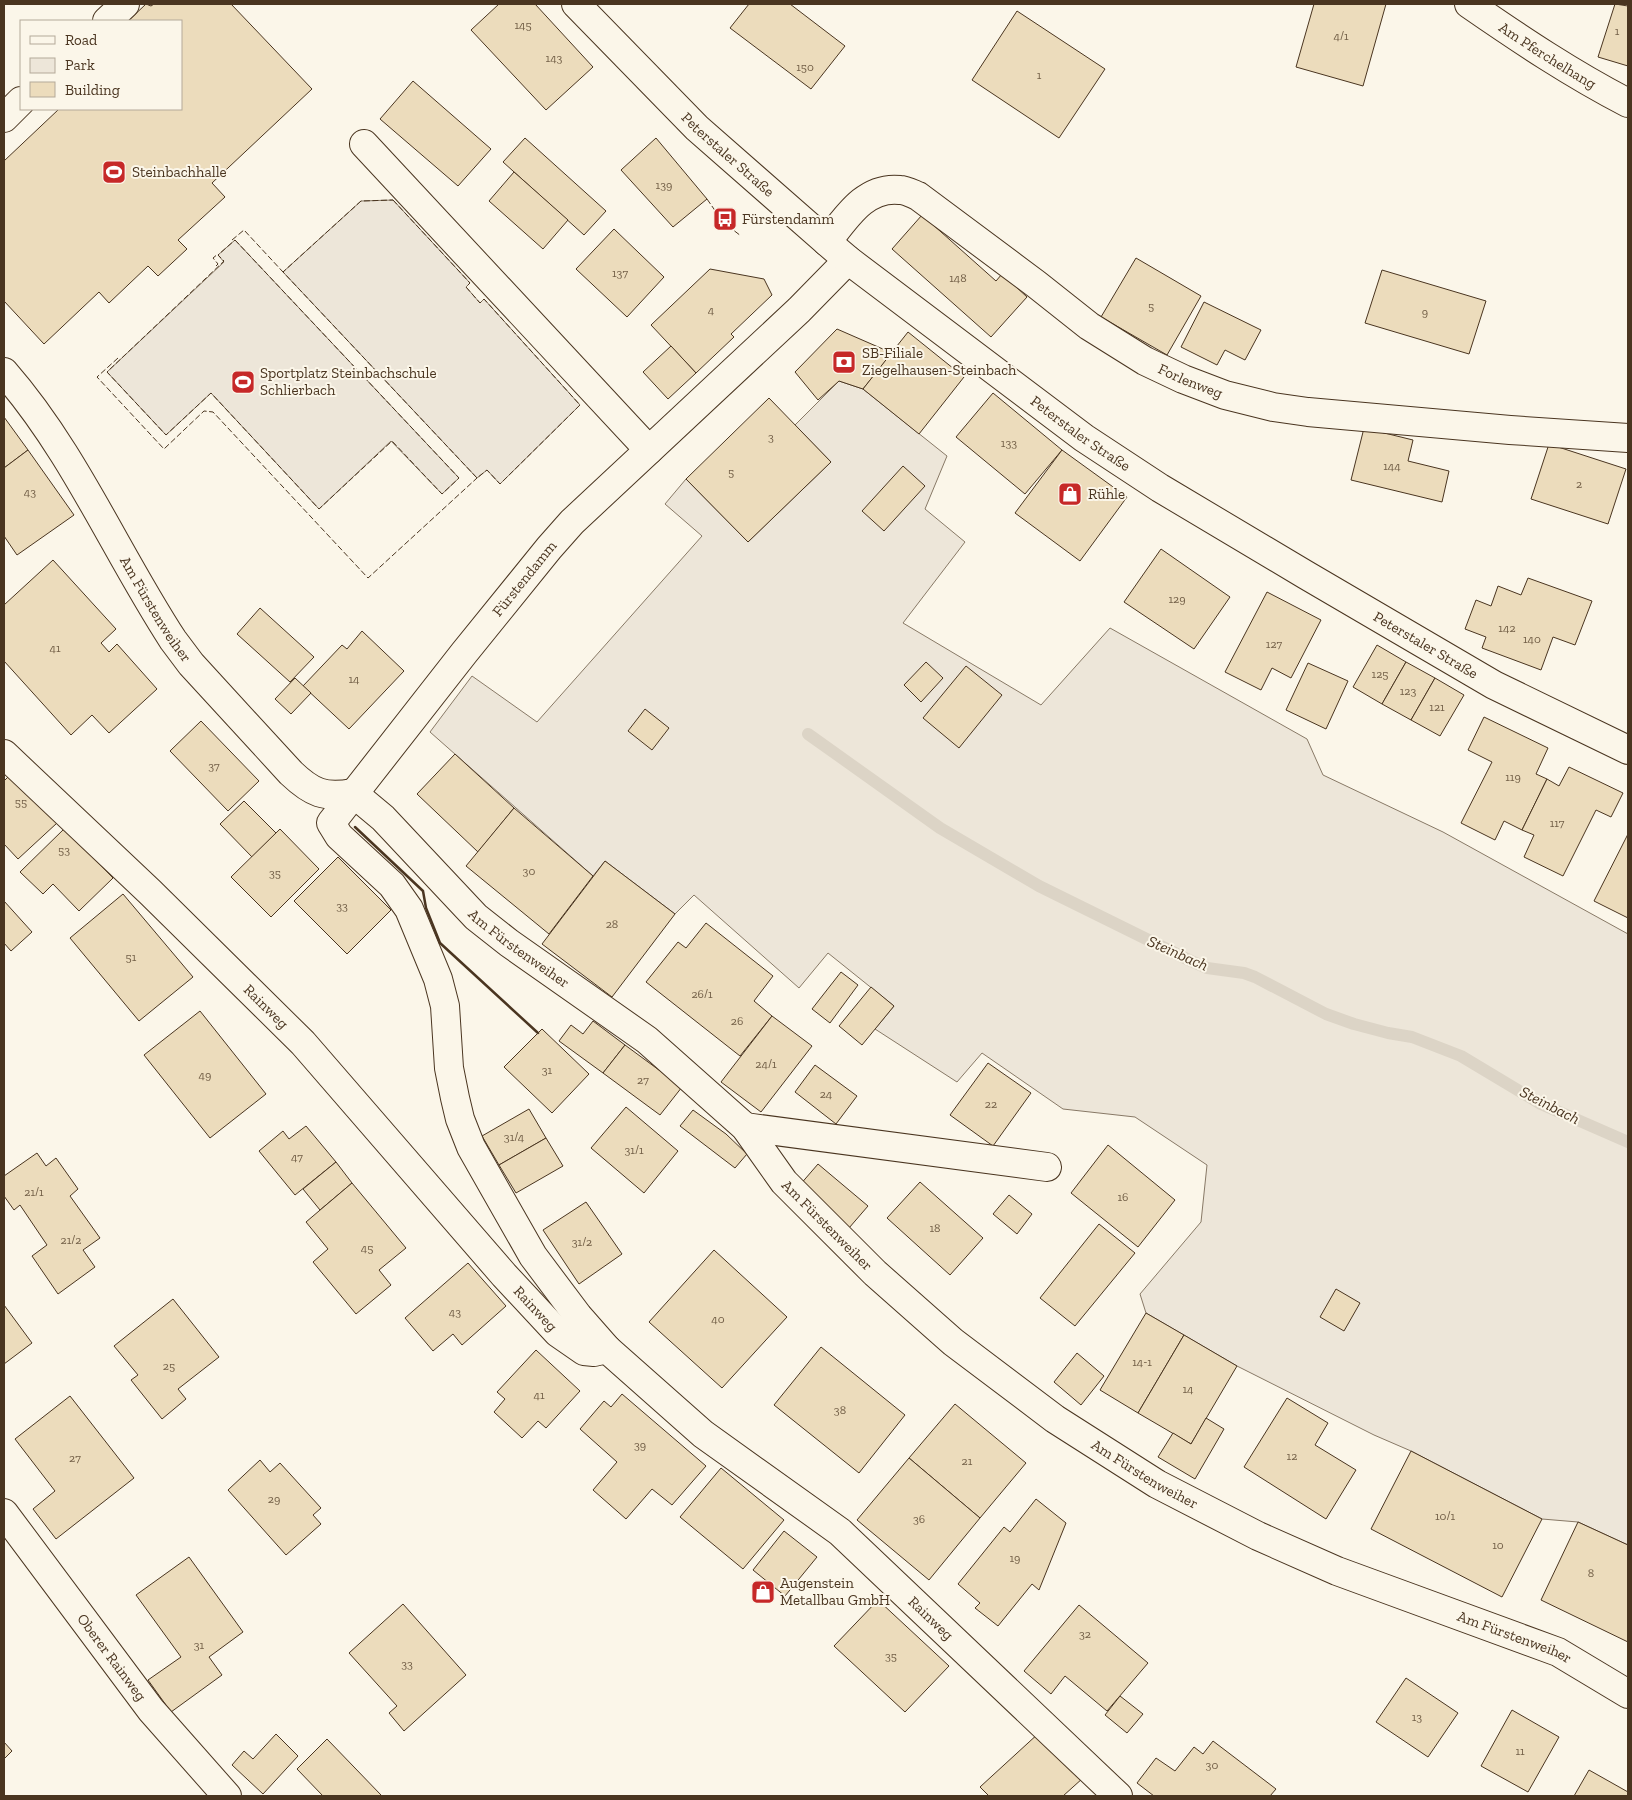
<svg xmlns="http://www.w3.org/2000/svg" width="1632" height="1800" font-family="'Zilla Slab',serif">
<rect width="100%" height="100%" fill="#fbf6e9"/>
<!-- green -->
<g fill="#ede6d9" stroke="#887966">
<path d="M393 200 470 283 466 287 480 303 484 299 580 405 500 484 487 470 477 478 283 272 361 201Z"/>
<path d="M235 240 459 478 442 494 391 441 319 509 211 393 166 435 107 372 224 262 218 255Z"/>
<path d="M839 381 863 389 947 456 925 509 965 542 903 623 1041 705 1110 628 1307 739 1323 775 1443 832 1628 934V1545L1578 1522 1542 1519 1411 1451 1374 1435 1237 1366 1146 1313 1140 1294 1201 1222 1207 1165 1135 1117 1063 1109 982 1053 957 1082 875 1029 894 1006 828 953 799 988 694 895 675 914 605 861 593 876 430 732 472 676 537 722 702 536 665 504 686 479 748 542 831 462 795 425Z"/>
</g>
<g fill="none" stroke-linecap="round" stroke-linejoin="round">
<!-- stream -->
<path stroke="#dcd4c6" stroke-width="12" d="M808 734 940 828 1039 886 1191 961 1207 968 1244 973 1255 977 1326 1014 1354 1024 1388 1033 1412 1037 1461 1056 1541 1104 1628 1142"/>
</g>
<!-- building -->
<g fill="#ecdcbc" stroke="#4a3520">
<path d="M146 4 151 6 154 4H231L312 89 212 183 225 197 178 240 187 249 158 276 148 266 109 303 99 292 44 344 4 301V161L59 109H181V21H128Z"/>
<path d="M499 4H535L593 67 546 110 471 30Z"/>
<path d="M749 4H790L845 46 811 89 730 28Z"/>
<path d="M1314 4H1386L1363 86 1296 67Z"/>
<path d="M1615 4 1628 6V66L1598 57Z"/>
<path d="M1017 11 1105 69 1059 138 972 80Z"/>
<path d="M413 81 491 149 458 186 380 119Z"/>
<path d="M525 138 606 211 584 235 503 162Z"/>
<path d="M656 138 707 199 673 227 621 170Z"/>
<path d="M514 172 568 220 543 249 489 201Z"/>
<path d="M922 215 996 281 1002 274 1027 297 991 337 892 249Z"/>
<path d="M614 229 664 277 627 317 576 269Z"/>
<path d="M1136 258 1201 296 1167 355 1101 317Z"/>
<path d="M710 269 764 279 772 295 731 334 734 337 696 373 651 325Z"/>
<path d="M1382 270 1486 301 1469 354 1365 323Z"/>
<path d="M1204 302 1261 330 1245 360 1225 350 1217 365 1181 347Z"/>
<path d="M837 329 892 353 863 389 839 381 818 400 795 372Z"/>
<path d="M908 332 964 377 919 434 863 389Z"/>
<path d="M671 346 696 373 668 399 643 372Z"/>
<path d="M993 393 1062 450 1025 494 956 437Z"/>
<path d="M769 398 831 462 748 542 686 479Z"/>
<path d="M4 417 28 450 4 468Z"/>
<path d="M1364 428 1413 440 1408 461 1449 471 1442 502 1351 480Z"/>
<path d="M1549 444 1626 469 1608 524 1531 499Z"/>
<path d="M28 450 74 515 17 555 4 536V468Z"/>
<path d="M1062 450 1127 497 1080 561 1015 513Z"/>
<path d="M903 466 925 486 884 531 862 511Z"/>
<path d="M1161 549 1230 597 1194 649 1124 602Z"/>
<path d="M53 560 116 629 101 643 109 652 117 644 157 689 109 733 92 715 71 735 4 661V605Z"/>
<path d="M1528 578 1592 601 1575 645 1553 637 1541 670 1482 648 1486 637 1465 629 1476 600 1491 606 1498 586 1521 595Z"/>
<path d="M1267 592 1321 620 1291 678 1272 668 1261 690 1225 672Z"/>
<path d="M260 608 314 657 290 682 237 634Z"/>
<path d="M362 631 404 671 349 729 303 686 342 645 347 649Z"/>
<path d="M1377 645 1406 662 1382 704 1353 687Z"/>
<path d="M926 662 943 678 921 702 904 685Z"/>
<path d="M1406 662 1435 678 1411 720 1382 704Z"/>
<path d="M1308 663 1348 681 1326 729 1286 710Z"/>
<path d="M966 666 1002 695 959 748 923 718Z"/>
<path d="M295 678 311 693 291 714 275 699Z"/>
<path d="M1435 678 1464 695 1440 736 1411 720Z"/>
<path d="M645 709 669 728 652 750 628 731Z"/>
<path d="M1484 717 1548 748 1536 774 1547 779 1522 830 1504 821 1495 840 1461 823 1492 762 1468 750Z"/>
<path d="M201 721 259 781 228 811 170 751Z"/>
<path d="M455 754 514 808 478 852 417 794Z"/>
<path d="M1569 767 1623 793 1611 817 1596 810 1563 876 1524 857 1534 835 1522 830 1547 779 1559 786Z"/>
<path d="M11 774 57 823 18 859 4 844V781Z"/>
<path d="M244 801 276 833 252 857 220 824Z"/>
<path d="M514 808 593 876 549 934 466 866Z"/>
<path d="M65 828 113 878 79 911 53 884 43 894 20 872Z"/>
<path d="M280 829 319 869 271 917 231 877Z"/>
<path d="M1628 834V918L1594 901Z"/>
<path d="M338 857 391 910 347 954 294 901Z"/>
<path d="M605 861 675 914 612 997 542 944Z"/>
<path d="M123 894 193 977 139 1021 70 938Z"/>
<path d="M4 901 32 932 11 951 4 943Z"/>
<path d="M706 923 773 976 754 1001 772 1016 740 1056 646 982 678 942 686 948Z"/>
<path d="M841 972 858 985 830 1023 812 1009Z"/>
<path d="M871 987 894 1006 862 1045 839 1026Z"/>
<path d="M200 1011 266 1094 210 1138 144 1055Z"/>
<path d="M772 1016 812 1046 761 1112 721 1082Z"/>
<path d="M593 1021 625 1045 603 1073 559 1041 571 1025 583 1034Z"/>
<path d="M542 1029 589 1074 552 1113 504 1067Z"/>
<path d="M625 1045 682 1087 660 1115 603 1073Z"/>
<path d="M988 1063 1031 1093 993 1146 950 1115Z"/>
<path d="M815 1065 857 1096 836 1124 795 1092Z"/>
<path d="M626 1107 678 1151 644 1193 591 1148Z"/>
<path d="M529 1109 546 1138 499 1165 482 1136Z"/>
<path d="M693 1110 726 1134 747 1154 735 1168 680 1126Z"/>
<path d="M306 1126 336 1162 295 1195 259 1151 283 1131 289 1139Z"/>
<path d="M546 1138 563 1166 516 1193 499 1165Z"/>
<path d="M1108 1145 1175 1200 1138 1247 1071 1193Z"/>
<path d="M37 1153 46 1166 56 1158 78 1189 70 1196 100 1238 83 1250 95 1267 58 1294 32 1256 47 1245 20 1205 14 1210 4 1196V1176Z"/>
<path d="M336 1162 352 1183 320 1210 303 1189Z"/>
<path d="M818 1164 868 1206 849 1228 799 1186Z"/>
<path d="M920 1182 983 1238 950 1275 887 1218Z"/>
<path d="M352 1183 406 1248 379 1270 391 1285 356 1314 313 1262 328 1249 306 1222Z"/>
<path d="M1009 1195 1032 1214 1017 1234 993 1214Z"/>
<path d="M586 1202 622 1254 579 1284 543 1230Z"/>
<path d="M1099 1224 1135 1253 1075 1326 1040 1298Z"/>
<path d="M714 1250 787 1317 722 1388 649 1322Z"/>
<path d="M468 1263 506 1306 462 1345 453 1334 433 1351 405 1318Z"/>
<path d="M1336 1289 1360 1303 1344 1331 1320 1317Z"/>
<path d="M173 1299 219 1357 178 1389 186 1399 162 1419 131 1380 138 1375 114 1346Z"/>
<path d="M4 1305 32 1343 4 1364Z"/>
<path d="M1146 1313 1184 1335 1138 1413 1100 1390Z"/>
<path d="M1184 1335 1237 1366 1191 1444 1138 1413Z"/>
<path d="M821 1347 905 1415 859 1473 774 1405Z"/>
<path d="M536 1350 580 1391 546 1428 538 1421 522 1438 494 1412 505 1399 497 1392Z"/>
<path d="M1077 1353 1104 1376 1081 1405 1054 1382Z"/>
<path d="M622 1394 706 1466 672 1505 652 1489 626 1519 593 1490 617 1462 580 1429 604 1401 611 1407Z"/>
<path d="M70 1396 134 1478 56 1539 33 1509 55 1491 15 1439Z"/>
<path d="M1287 1398 1328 1423 1315 1445 1356 1470 1326 1519 1244 1467Z"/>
<path d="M955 1404 1026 1463 980 1518 909 1458Z"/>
<path d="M1206 1418 1224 1429 1195 1479 1158 1457 1173 1433 1191 1444Z"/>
<path d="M1411 1451 1542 1519 1502 1597 1371 1529Z"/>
<path d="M909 1458 980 1518 929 1580 857 1520Z"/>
<path d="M260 1460 270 1472 280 1463 321 1508 313 1515 321 1524 286 1555 228 1490Z"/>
<path d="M721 1468 784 1520 743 1569 680 1517Z"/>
<path d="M1036 1499 1066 1523 1039 1590 1032 1584 998 1626 975 1608 980 1603 958 1584 1004 1527 1010 1532Z"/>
<path d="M1578 1522 1628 1545V1642L1541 1600Z"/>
<path d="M784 1531 817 1557 785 1596 753 1570Z"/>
<path d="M189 1557 243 1632 209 1657 222 1675 171 1712 148 1680 181 1657 136 1595Z"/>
<path d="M878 1600 949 1666 905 1712 834 1646Z"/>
<path d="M403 1604 466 1675 404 1731 389 1713 397 1706 349 1653Z"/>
<path d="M1079 1605 1148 1663 1107 1711 1065 1676 1051 1694 1024 1671Z"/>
<path d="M1406 1678 1458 1713 1428 1757 1376 1722Z"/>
<path d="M1120 1696 1143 1714 1127 1733 1105 1715Z"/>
<path d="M1512 1710 1559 1737 1528 1792 1481 1766Z"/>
<path d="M1040 1732 1083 1778 1063 1796H989L980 1787Z"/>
<path d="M276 1734 298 1756 263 1794 232 1765 244 1751 253 1759Z"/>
<path d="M327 1739 381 1795 380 1796H323L297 1769Z"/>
<path d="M1213 1741 1276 1789 1270 1796H1154L1137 1783 1156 1758 1175 1771 1194 1747 1203 1754Z"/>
<path d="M4 1742 12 1751 4 1759Z"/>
<path d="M1589 1770 1628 1792V1796H1574Z"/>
</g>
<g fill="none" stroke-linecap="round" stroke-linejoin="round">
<!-- minor casing -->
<g stroke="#4a3520" stroke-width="30">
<g id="minor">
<path id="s1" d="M1469 4C1521 40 1572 74 1628 103"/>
<path d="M107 21 125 4"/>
<path d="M4 118 21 101"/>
<path d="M364 144 649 450"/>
<path id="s2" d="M827 242C846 218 865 186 900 190 906 190 913 194 918 196L1036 284 1089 326 1145 361 1183 379 1225 395 1273 407 1308 412 1510 430 1628 438"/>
<path id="s3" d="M4 372C74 452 115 551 173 640L191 664 291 773C312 793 324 798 353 793L383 818 476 917 509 943 647 1040 745 1127 784 1182 875 1273 953 1342 1055 1419 1157 1484 1258 1536 1337 1571 1558 1652 1628 1694"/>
<path id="s4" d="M4 754 150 892 303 1043 504 1275 558 1333 584 1351 594 1352 607 1349 703 1434 840 1532 1118 1796"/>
<path d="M745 1127 1047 1167"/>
<path id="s5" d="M607 1349 578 1316 533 1256 471 1147 460 1119 455 1098 449 1068 445 1006 438 979 409 909 392 885 339 836 331 823 464 653 549 548 572 522 799 310 848 260"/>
<path id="s6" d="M4 1513 151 1710 227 1796"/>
</g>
</g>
<!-- major casing -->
<g stroke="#4a3520" stroke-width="30">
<g id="major">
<path id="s7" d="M576 4 697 128 827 242 848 260 1084 438 1160 488 1306 575 1494 685 1628 750"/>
</g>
</g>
<!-- minor -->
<use href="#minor" stroke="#fbf6e9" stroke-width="28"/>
<!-- major -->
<use href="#major" stroke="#fbf6e9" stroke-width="28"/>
<!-- fence -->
<g stroke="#4a3520" stroke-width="1" stroke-dasharray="6 2.5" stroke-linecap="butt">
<path d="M707 199 723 222 741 236"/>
<path d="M393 200 470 283 466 287 480 303 484 299 580 405 500 484 487 470 477 478 283 272 361 201Z"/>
<path d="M232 240 244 230 283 272"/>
<path d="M235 240 459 478 442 494 392 441 319 509 211 393 166 435 107 372 224 261 218 255Z"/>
<path d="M216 266 218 264 213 258 218 254"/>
<path d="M118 358 97 377 164 449 204 411 213 412 368 578 477 478"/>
</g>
<!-- wall -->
<path stroke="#4a3520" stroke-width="2.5" d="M355 827 423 891 426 908 440 943 538 1033"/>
</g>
<!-- icons -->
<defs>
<g id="stadium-square" transform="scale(1.25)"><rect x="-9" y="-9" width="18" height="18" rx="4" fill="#c62828" stroke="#fbf6e9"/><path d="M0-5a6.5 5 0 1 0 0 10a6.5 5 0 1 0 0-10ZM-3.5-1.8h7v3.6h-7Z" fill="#fff"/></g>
<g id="bus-square" transform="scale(1.25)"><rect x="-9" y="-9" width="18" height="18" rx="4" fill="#c62828" stroke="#fbf6e9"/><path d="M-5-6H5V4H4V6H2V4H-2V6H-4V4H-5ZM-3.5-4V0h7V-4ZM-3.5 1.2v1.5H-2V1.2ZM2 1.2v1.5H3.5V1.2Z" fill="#fff"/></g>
<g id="bank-square" transform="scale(1.25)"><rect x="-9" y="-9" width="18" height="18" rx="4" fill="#c62828" stroke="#fbf6e9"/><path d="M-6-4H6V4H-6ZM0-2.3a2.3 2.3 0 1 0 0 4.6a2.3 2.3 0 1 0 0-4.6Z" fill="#fff"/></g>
<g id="shop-square" transform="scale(1.25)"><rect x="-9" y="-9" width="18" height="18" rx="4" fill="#c62828" stroke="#fbf6e9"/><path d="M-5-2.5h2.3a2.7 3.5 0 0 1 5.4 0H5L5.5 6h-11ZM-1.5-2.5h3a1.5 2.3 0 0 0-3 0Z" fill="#fff"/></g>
</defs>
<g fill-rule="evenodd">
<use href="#stadium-square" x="114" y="172"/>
<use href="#bus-square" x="725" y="219"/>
<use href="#bank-square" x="844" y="362"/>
<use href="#stadium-square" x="243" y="382"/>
<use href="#shop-square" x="1070" y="494"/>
<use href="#shop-square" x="763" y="1592"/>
</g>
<g text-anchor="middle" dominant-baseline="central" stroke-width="4" stroke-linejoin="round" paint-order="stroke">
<!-- number labels -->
<g font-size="12" fill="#725f47">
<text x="523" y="25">145</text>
<text x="1617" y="31">1</text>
<text x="1341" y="36">4/1</text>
<text x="554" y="58">143</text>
<text x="805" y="67">150</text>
<text x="1039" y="75">1</text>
<text x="664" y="185">139</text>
<text x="620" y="273">137</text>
<text x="958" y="278">148</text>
<text x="1151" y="306">5</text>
<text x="711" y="310">4</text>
<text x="1425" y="312">9</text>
<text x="771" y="437">3</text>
<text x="1009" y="443">133</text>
<text x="1392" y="466">144</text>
<text x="731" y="472">5</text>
<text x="1579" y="484">2</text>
<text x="30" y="492">43</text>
<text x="1177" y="599">129</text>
<text x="1507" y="628">142</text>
<text x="1532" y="639">140</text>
<text x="1274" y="644">127</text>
<text x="55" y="648">41</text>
<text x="1380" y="674">125</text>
<text x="354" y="679">14</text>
<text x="1408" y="691">123</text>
<text x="1437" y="707">121</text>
<text x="214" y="766">37</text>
<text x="1513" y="777">119</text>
<text x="21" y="802">55</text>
<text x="1557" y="823">117</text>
<text x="64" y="850">53</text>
<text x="529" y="871">30</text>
<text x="275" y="873">35</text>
<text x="342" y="906">33</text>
<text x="612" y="924">28</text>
<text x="131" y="957">51</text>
<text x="702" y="994">26/1</text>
<text x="737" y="1021">26</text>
<text x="766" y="1064">24/1</text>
<text x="547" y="1070">31</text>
<text x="205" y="1075">49</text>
<text x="643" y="1080">27</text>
<text x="826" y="1094">24</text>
<text x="991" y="1104">22</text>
<text x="514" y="1137">31/4</text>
<text x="634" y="1150">31/1</text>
<text x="297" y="1157">47</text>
<text x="34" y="1192">21/1</text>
<text x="1123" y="1197">16</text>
<text x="935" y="1228">18</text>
<text x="71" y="1240">21/2</text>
<text x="582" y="1242">31/2</text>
<text x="367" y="1248">45</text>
<text x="455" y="1312">43</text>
<text x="718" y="1319">40</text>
<text x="1142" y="1362">14-1</text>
<text x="169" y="1366">25</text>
<text x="1188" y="1389">14</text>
<text x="539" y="1395">41</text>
<text x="840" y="1410">38</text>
<text x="640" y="1445">39</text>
<text x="1292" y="1456">12</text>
<text x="75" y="1458">27</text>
<text x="967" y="1461">21</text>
<text x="274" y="1499">29</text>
<text x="1445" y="1516">10/1</text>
<text x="919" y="1519">36</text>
<text x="1498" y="1545">10</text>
<text x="1015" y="1558">19</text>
<text x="1591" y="1573">8</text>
<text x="1085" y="1634">32</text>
<text x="199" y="1645">31</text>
<text x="891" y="1656">35</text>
<text x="407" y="1664">33</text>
<text x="1417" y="1717">13</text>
<text x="1520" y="1751">11</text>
<text x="1212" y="1765">30</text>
</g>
<!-- street labels -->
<g font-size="15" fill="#4a3520" stroke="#fbf6e9">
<text stroke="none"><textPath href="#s1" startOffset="94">Am Pferchelhang</textPath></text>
<text stroke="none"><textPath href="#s7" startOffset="214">Peterstaler Straße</textPath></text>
<text stroke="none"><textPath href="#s2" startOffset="444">Forlenweg</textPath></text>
<text stroke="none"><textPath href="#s7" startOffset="664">Peterstaler Straße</textPath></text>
<text stroke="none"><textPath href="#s5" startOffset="921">Fürstendamm</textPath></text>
<text stroke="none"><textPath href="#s3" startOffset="282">Am Fürstenweiher</textPath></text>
<text stroke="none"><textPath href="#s7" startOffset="1069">Peterstaler Straße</textPath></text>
<text stroke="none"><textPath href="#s3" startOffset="792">Am Fürstenweiher</textPath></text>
<text stroke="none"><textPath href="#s4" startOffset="364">Rainweg</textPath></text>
<text stroke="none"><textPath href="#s3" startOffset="1209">Am Fürstenweiher</textPath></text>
<text stroke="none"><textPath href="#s4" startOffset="769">Rainweg</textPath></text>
<text stroke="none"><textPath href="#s3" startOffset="1614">Am Fürstenweiher</textPath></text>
<text stroke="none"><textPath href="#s4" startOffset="1279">Rainweg</textPath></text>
<text stroke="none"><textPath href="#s3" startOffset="2019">Am Fürstenweiher</textPath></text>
<text stroke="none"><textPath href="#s6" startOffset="180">Oberer Rainweg</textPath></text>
</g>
<!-- poi labels -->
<g font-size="15" fill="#4a3520" stroke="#fbf6e9" text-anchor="start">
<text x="132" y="172">Steinbachhalle</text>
<text x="742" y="219">Fürstendamm</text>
<text x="862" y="353">SB-Filiale<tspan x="862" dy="17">Ziegelhausen-Steinbach</tspan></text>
<text x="260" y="373">Sportplatz Steinbachschule<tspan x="260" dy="17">Schlierbach</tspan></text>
<text x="1088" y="494">Rühle</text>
<text x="780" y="1583">Augenstein<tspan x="780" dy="17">Metallbau GmbH</tspan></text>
</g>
<!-- water labels -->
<g font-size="16" font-style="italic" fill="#4a3520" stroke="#fbf6e9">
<text transform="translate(1178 953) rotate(24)">Steinbach</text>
<text transform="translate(1550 1105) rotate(27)">Steinbach</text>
</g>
</g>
<!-- border -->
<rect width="1632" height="1800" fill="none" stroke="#4a3520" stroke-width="10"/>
<!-- legend -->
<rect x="20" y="20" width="162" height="90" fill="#fbf6e9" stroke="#b4a999"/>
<rect x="30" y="36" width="25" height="8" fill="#fbf6e9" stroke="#b4a999"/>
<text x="65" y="45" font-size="15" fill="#4a3520">Road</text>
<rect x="30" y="58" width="25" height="15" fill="#ede6d9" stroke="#b4a999"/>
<text x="65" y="70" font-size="15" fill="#4a3520">Park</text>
<rect x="30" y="82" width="25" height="15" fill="#ecdcbc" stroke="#b4a999"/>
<text x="65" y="95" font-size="15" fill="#4a3520">Building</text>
</svg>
